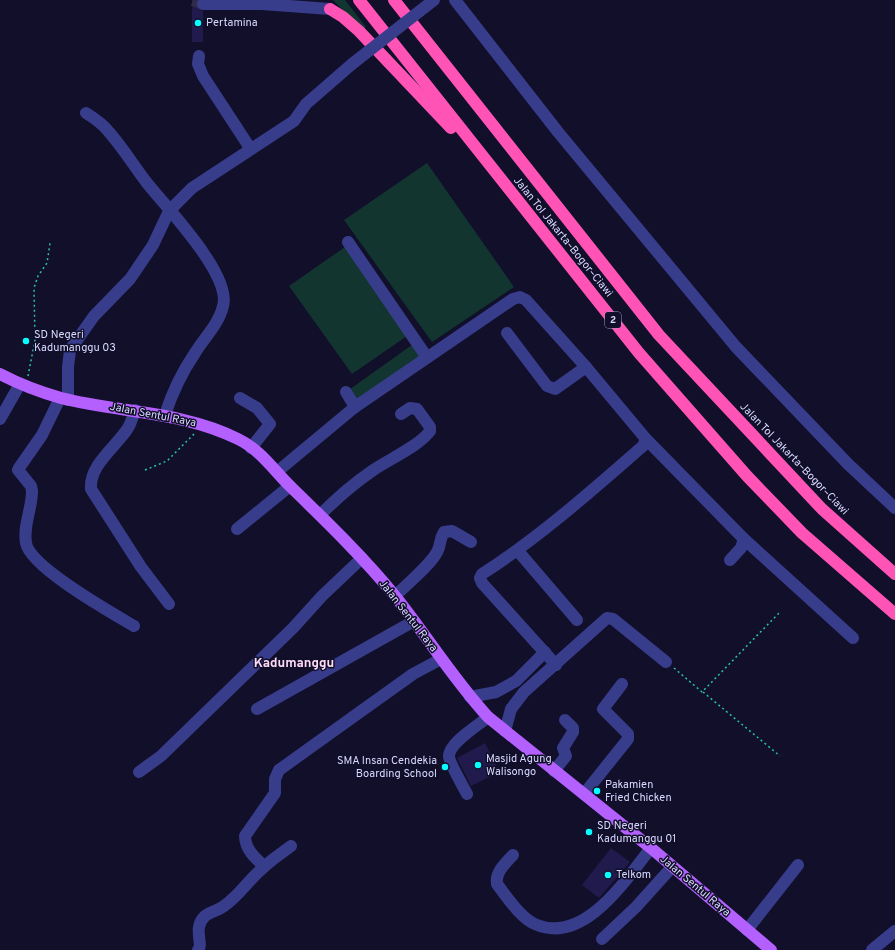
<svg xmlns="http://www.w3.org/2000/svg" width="895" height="950" font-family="Overpass,sans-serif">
<rect width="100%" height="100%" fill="#110f2a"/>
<!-- green -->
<g fill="#123530">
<path d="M333 0H345L366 27 362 30Z"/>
<path d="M427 163 514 287 432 342 344 220Z"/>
<path d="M345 247 407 336 352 374 289 286Z"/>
<path d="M416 342 426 356 355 407 346 392Z"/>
</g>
<!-- building -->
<g fill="#201b4c">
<path d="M192 0H197L196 7 203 11V42H192Z"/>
<path d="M485 743 499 772 471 786 457 758Z"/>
<path d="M611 848 630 862 599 898 582 885Z"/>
</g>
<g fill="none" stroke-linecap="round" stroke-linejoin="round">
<!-- minor-tunnel -->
<path stroke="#2f2d4a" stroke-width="12" stroke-dasharray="12 6" stroke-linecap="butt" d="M193 0 203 4"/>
<!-- path -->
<g stroke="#2bc1aa" stroke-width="1.5" stroke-dasharray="2 3" stroke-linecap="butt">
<path d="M28 376 35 340 34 288 38 276 47 263 50 243"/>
<path d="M145 470 167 461 194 434"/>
<path d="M674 668 702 692 780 612"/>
<path d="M703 692 780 756"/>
</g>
<!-- minor -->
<g stroke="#383d8b" stroke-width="12">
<path d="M455 0 558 132 736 347 848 464 895 508"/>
<path d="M203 4H262L330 9"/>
<path d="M199 56 198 64 203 76 250 148"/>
<path d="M86 113C94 118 103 124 109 132 123 148 134 166 147 183 166 207 232 275 223 306 219 324 204 338 195 353 182 372 172 393 165 415"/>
<path d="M348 242 426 356"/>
<path d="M507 333 547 386 555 389 586 367"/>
<path d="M346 392 355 407"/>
<path d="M60 398 42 435 19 468 18 470 31 486 32 491C32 509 23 525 26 543 30 567 112 613 134 626"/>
<path d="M240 398 257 408 270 424 251 448"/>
<path d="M68 400V367L70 350 94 316 130 279 153 245 169 211 192 188 294 121 306 104 352 64"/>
<path d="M135 410C133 416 131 423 128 428 116 447 89 465 91 489L141 567 169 604"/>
<path d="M0 419 20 384"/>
<path d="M646 439 744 539 741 548 730 560"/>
<path d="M278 471 355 407 513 299 520 297 526 300 586 367 646 439 643 446C591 491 540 537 482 574L480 578 482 583 556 665"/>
<path d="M320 515C336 499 353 484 372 471 389 459 418 447 430 431V427L417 409 410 408 401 414"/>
<path d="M237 529 290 486"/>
<path d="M744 539 853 638"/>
<path d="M518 551 577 620"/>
<path d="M395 596C406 585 433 563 438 550 441 544 439 540 444 532L452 531 471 542"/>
<path d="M470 697 496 692 516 681 545 652"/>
<path d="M257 709 414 621"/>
<path d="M505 731 511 709 524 692 607 618 613 619 666 662"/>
<path d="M554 771 566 756 563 748 573 732V728L565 720"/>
<path d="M139 772 161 756 293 628 322 596 362 558"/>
<path d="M467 794C463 786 450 764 449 757 448 743 479 725 488 717"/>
<path d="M584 794 628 739V734L603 709 622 684"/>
<path d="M513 855C505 864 495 872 497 884 507 897 521 919 537 925 585 944 626 879 651 848"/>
<path d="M264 866C255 858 245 849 245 836L275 793V779L279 770 413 674 441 659"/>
<path d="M747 930 798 865"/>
<path d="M602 939 636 907 672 867"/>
<path d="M198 950C204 944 192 928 205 916 210 912 219 910 224 906 240 895 249 879 264 867 272 859 282 853 291 846"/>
<path d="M872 950 895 931"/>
</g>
<!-- major -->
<path stroke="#b460ff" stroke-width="12" d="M0 374C19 384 40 392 61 398 120 413 182 411 238 439 261 450 275 472 293 489 328 523 364 558 395 596 427 636 453 679 488 717L651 848 771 950"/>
<!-- highway -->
<g stroke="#ff54b6" stroke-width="12">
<path d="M359 0 639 353 747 476 802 533 895 614"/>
<path d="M394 0 659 335 822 509 895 574"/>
<path d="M330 9 343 17 359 31 451 128"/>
</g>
<!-- minor-bridge -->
<path stroke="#383d8b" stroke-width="12" d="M352 64 434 0"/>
</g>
<!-- markers -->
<g fill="#05feff" stroke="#110f2a" stroke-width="1.5">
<circle cx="198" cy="23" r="4"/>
<circle cx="26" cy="341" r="4"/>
<circle cx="478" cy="765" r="4"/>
<circle cx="445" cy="767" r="4"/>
<circle cx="597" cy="791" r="4"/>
<circle cx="589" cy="832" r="4"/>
<circle cx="608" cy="875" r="4"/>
</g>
<g text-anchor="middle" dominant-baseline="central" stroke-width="3" stroke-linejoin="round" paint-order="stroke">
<!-- shield labels -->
<rect fill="#110f2a" stroke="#9d9cbf" stroke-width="1" x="605" y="312" width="16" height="16" rx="3"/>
<g font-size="10" font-weight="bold" fill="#d9d9ff">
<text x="613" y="320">2</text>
</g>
<!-- poi labels -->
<g font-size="11" fill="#d9d9ff" stroke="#110f2a" text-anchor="start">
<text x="206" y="23">Pertamina</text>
<text x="34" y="335">SD Negeri<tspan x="34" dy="13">Kadumanggu 03</tspan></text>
<text x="486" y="759">Masjid Agung<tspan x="486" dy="13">Walisongo</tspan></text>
<text x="437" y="761" text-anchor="end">SMA Insan Cendekia<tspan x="437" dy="13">Boarding School</tspan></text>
<text x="605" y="785">Pakamien<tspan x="605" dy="13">Fried Chicken</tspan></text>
<text x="597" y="826">SD Negeri<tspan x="597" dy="13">Kadumanggu 01</tspan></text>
<text x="616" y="875">Telkom</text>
</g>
<!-- street labels -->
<g font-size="11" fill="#d9d9ff" stroke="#110f2a">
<text transform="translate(563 237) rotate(51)">Jalan Tol Jakarta–Bogor–Ciawi</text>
<text transform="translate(153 415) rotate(11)">Jalan Sentul Raya</text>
<text transform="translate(794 459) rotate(46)">Jalan Tol Jakarta–Bogor–Ciawi</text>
<text transform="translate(408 616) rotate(52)">Jalan Sentul Raya</text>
<text transform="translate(695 886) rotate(40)">Jalan Sentul Raya</text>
</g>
<!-- quarter labels -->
<g font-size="13" font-weight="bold" fill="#ffdbf5" stroke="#110f2a">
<text x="294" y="664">Kadumanggu</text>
</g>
</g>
</svg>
